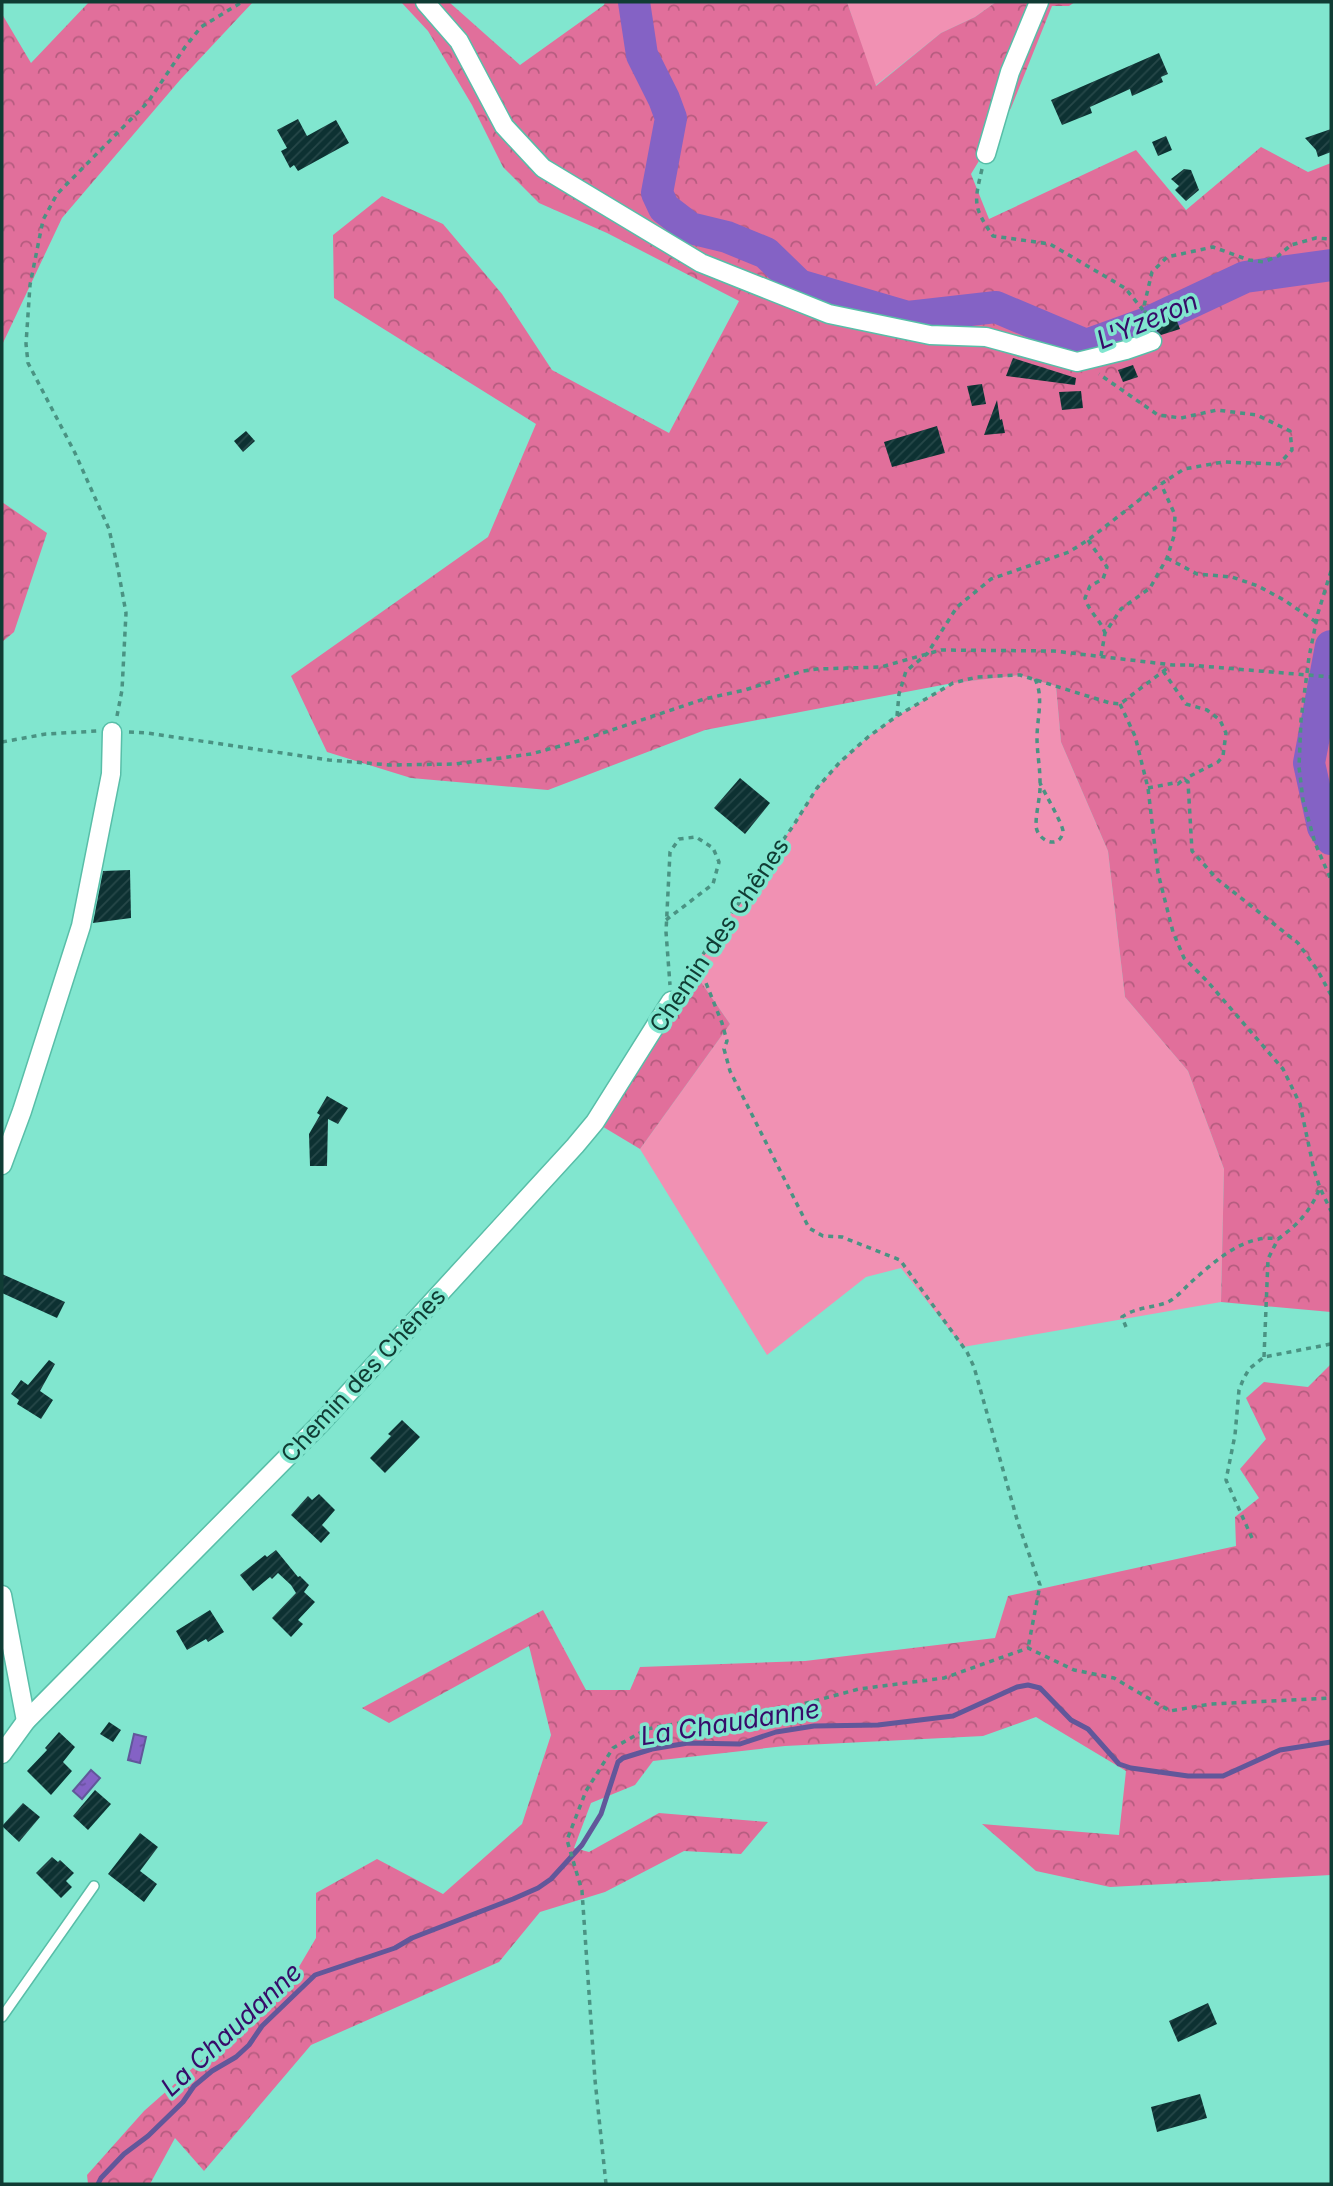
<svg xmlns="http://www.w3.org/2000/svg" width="1333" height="2186" font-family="Inter,sans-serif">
<defs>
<pattern id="forest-crowns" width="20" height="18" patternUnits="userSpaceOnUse" patternTransform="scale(1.75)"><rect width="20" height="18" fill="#e16f9b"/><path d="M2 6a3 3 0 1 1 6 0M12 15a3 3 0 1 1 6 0" fill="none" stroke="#b55c7f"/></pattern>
<pattern id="water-ripples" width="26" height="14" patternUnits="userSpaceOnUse" patternTransform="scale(1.75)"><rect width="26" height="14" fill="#8462c5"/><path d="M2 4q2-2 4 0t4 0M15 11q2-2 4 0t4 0" fill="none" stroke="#6b52a1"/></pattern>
<pattern id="building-hatch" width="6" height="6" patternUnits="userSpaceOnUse" patternTransform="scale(1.75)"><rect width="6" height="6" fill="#0d3132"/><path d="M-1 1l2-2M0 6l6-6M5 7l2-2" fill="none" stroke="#264748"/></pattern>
</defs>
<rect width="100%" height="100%" fill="#81e6cf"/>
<!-- green -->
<g fill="#f191b3">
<path d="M847 2H996L975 17 941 33 875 86Z"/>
<path d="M1020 675 1056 686 1061 742 1108 851 1125 997 1188 1071 1224 1169 1221 1302 963 1347 901 1268 866 1277 767 1355 640 1149 730 1024 692 969 793 826 817 788 840 762 868 737 897 716 953 683Z"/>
</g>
<!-- forest -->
<g fill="url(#forest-crowns)">
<path d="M89 2H253L180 80 62 218 2 345V14L31 63Z"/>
<path d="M401 2H449L520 65 604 5 605 2H847L876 86 941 33 975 17 996 2H1075L1069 6H1052L1011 108 971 174 989 219 1136 150 1186 210 1261 147 1308 172 1331 163V1312L1221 1302 1224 1169 1188 1071 1125 997 1108 851 1061 742 1056 686 1020 675 953 683 705 730 548 790 411 778 327 752 291 676 488 537 536 424 334 298 333 235 382 196 443 224 502 294 552 370 669 433 739 301 607 233 539 203 503 167 472 105 428 31Z"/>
<path d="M2 502 47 533 14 632 2 642Z"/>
<path d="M692 969 730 1024 640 1149 595 1122Z"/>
<path d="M1331 1364V1875L1110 1887 1036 1871 982 1824 1119 1835 1126 1771 1036 1717 983 1736 785 1746 653 1761 635 1785 591 1803 574 1848 589 1852 659 1813 768 1822 741 1854 684 1851 605 1892 540 1912 499 1962 311 2045 204 2171 175 2138 150 2184H88L87 2175 144 2111 290 1982 316 1938V1893L377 1859 443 1894 522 1824 551 1735 529 1646 389 1723 362 1708 543 1610 586 1690H630L640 1667 805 1661 995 1638 1008 1596 1236 1546 1235 1517 1259 1498 1240 1469 1266 1439 1246 1398 1264 1382 1308 1387Z"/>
</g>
<!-- water -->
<g fill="url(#water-ripples)" stroke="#61579a" stroke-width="2">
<path d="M134 1734 146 1737 140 1763 128 1760Z"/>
<path d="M91 1770 100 1778 82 1799 73 1791Z"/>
</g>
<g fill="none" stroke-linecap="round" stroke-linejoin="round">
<!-- stream -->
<path stroke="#61579a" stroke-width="5" d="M98 2184 101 2178 124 2154 148 2136 183 2102 194 2086 212 2071 236 2057 249 2045 262 2026 315 1975 395 1948 412 1938 513 1899 538 1888 551 1879 582 1845 601 1814 618 1762 623 1758 652 1749 688 1743 740 1744 776 1732 814 1726 878 1725 953 1716 1017 1687 1028 1685 1040 1688 1071 1720 1088 1729 1119 1764 1131 1768 1188 1776H1223L1280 1750 1331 1742"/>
<!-- river -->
<g stroke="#8462c5" stroke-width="32">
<path d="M634 2 642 55 664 99 671 118 657 193 664 208 690 228 727 237 766 253 799 285 908 317 996 307 1086 345 1147 323 1245 277 1331 265"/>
<path d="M1331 646 1309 763 1323 827 1331 839"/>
</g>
</g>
<!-- building -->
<g fill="url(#building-hatch)">
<path d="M1159 53 1168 74 1161 77 1163 82 1132 96 1130 89 1090 107 1092 113 1062 125 1051 100Z"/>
<path d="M298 119 307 136 336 120 349 143 298 171 294 165 290 168 281 151 287 148 277 130Z"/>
<path d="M1331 129V152L1318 157 1316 150 1305 138Z"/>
<path d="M1166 136 1172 150 1158 156 1152 142Z"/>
<path d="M1184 169 1191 170 1199 190 1186 201 1175 190 1179 186 1171 179Z"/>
<path d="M1174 313 1180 329 1161 335 1157 331 1156 321Z"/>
<path d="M1013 358 1076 378 1075 385 1006 376Z"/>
<path d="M1133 365 1138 377 1123 382 1118 370Z"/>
<path d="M982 384 986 404 972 406 967 386Z"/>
<path d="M1081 391 1083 408 1062 410 1059 392Z"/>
<path d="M997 400 1000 420 1002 419 1005 433 984 435Z"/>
<path d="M937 426 945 453 892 467 884 442Z"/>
<path d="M246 431 255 441 243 452 234 441Z"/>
<path d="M740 778 770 803 745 834 714 808Z"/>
<path d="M130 870 131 918 93 923 103 871Z"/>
<path d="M327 1096 348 1108 338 1124 328 1119 327 1166H310L309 1134 320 1115 317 1113Z"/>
<path d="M2 1274 65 1302 57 1318 2 1293Z"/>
<path d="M49 1360 55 1364 40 1391 53 1400 41 1419 17 1404 19 1400 11 1394 21 1380 28 1385Z"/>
<path d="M402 1420 420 1437 385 1473 370 1458 391 1436 388 1434Z"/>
<path d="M319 1494 335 1510 322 1525 330 1533 321 1543 291 1515 308 1496 312 1500Z"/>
<path d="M276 1550 298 1577 300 1576 309 1585 304 1592 315 1602 298 1620 303 1624 291 1637 272 1618 296 1593 291 1585 278 1573 272 1579 270 1577 253 1591 240 1575 265 1555 267 1557Z"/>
<path d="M210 1610 224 1632 208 1642 206 1639 187 1650 176 1631Z"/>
<path d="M109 1722 121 1730 113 1742 100 1734Z"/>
<path d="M59 1732 75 1747 63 1762 72 1771 51 1795 27 1771 47 1750 45 1748Z"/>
<path d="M95 1790 111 1804 88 1830 73 1816Z"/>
<path d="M23 1803 40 1817 19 1842 2 1826Z"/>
<path d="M140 1833 158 1847 140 1871 157 1884 144 1902 108 1874Z"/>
<path d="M52 1857 58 1862 60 1860 74 1873 66 1881 72 1887 61 1898 36 1873Z"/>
<path d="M1208 2003 1217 2024 1178 2042 1169 2021Z"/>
<path d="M1200 2094 1207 2118 1157 2132 1151 2107Z"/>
</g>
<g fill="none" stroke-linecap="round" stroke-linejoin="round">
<!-- service casing -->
<g stroke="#58bea8" stroke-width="12">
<path id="service" d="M2 2017 94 1886"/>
</g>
<!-- minor casing -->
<g stroke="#58bea8" stroke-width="21">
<g id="minor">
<path d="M425 2 459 41 504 126 543 168 701 263 829 314 930 335 986 337 1077 362 1126 350 1152 341"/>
<path d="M986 154 1010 72 1039 2"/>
<path d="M2 1165 22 1111 81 926 111 774 112 732"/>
<path d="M2 1595 26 1721"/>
<path d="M2 1754 26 1721 323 1421 575 1146 595 1122 671 1001"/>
</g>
</g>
<!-- path -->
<g stroke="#4a9383" stroke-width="3.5" stroke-dasharray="5 5" stroke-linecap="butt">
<path d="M982 169C974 203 973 207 993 236L1050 244 1125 288 1143 310"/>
<path d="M1148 325 1144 306 1152 272 1167 257 1213 247 1249 260 1264 262 1278 256 1291 245 1316 238 1331 239"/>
<path d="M1088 540 1107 567 1103 579 1090 586 1085 598C1089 612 1100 619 1105 633"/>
<path d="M1167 558 1197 574 1232 577 1258 586 1284 600 1316 622"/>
<path d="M1331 571 1318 613 1309 657 1301 720 1299 767 1303 800 1315 843 1331 880"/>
<path d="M1101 656 1105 633 1121 609 1150 588 1167 558 1174 536 1175 515 1161 484"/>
<path d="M1163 671 1186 704 1207 710 1220 720 1226 733 1223 756 1218 762 1184 779"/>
<path d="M1035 679C1044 697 1037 718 1037 738 1037 752 1040 767 1040 781 1041 796 1036 810 1036 825 1036 840 1059 851 1063 832 1064 826 1044 792 1040 783"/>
<path d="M1120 704 1135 736 1148 788 1158 873 1173 932 1184 958 1207 981 1283 1069 1300 1104 1314 1170 1320 1188 1331 1211"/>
<path d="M117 716 122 690 126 613 118 569 109 529 75 453 28 363 26 344 30 285 43 220 57 194 148 102 185 47 201 27 242 2"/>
<path d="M897 716 899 694 906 671 927 654 957 607 991 579 1069 552 1088 540 1152 490 1184 469 1223 462 1279 464 1292 450 1290 431 1257 415 1217 410 1181 418 1158 415 1099 374"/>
<path d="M129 732 147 733 329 760 390 765 455 764 531 754 582 740 704 699 745 690 803 671 817 669 881 667 941 650 1054 651 1173 665H1189"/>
<path d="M2 742 46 734 97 731"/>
<path d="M1148 788 1174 783 1178 784 1184 779 1188 782 1192 851 1217 879 1298 943 1318 971 1331 995"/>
<path d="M666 920 713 884 719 862 713 848 696 837 679 839 670 852 666 932 670 985"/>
<path d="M692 969 706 983 722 1023 727 1041 724 1049 730 1071 809 1228 823 1236 842 1237 900 1260 967 1352 974 1367 1018 1523 1040 1585 1028 1648"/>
<path d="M680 987 793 826 817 788 840 762 868 737 897 716 953 683 977 677 1020 675 1110 703 1120 704 1170 666"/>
<path d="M1126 1327 1122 1317C1136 1307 1153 1308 1168 1302 1176 1298 1183 1290 1189 1284 1213 1263 1244 1233 1278 1239 1299 1224 1310 1211 1320 1188"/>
<path d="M1264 1357 1268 1259 1278 1239"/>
<path d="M1252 1538 1226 1480 1235 1435 1239 1390 1243 1380 1249 1369 1264 1357 1331 1344"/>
<path d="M606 2184 595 2080 582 1891 567 1840 586 1791 613 1748 647 1729 685 1722 743 1720 859 1689 944 1678 1028 1648 1074 1670 1114 1678 1170 1711 1211 1704 1331 1698"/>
</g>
<!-- service -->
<use href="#service" stroke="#fff" stroke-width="9"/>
<!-- minor -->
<use href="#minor" stroke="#fff" stroke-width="18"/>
<!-- path-bridge -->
<path stroke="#4a9383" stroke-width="3.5" stroke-dasharray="5 5" stroke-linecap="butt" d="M1189 665 1331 677"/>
</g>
<g text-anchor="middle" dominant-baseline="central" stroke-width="7" stroke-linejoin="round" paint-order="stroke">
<!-- street labels -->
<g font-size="24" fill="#103c34" stroke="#81e6cf">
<text transform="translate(719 935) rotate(-56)">Chemin des Chênes</text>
<text transform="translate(363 1375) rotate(-47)">Chemin des Chênes</text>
</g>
<!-- water labels -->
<g font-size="26" font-style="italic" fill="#370c69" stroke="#81e6cf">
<text transform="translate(1147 320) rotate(-23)">L'Yzeron</text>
<text transform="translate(730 1722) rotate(-9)">La Chaudanne</text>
<text transform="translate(231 2029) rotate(-43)">La Chaudanne</text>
</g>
</g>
<!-- border -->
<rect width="1333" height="2186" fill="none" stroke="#103c34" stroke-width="7"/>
</svg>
